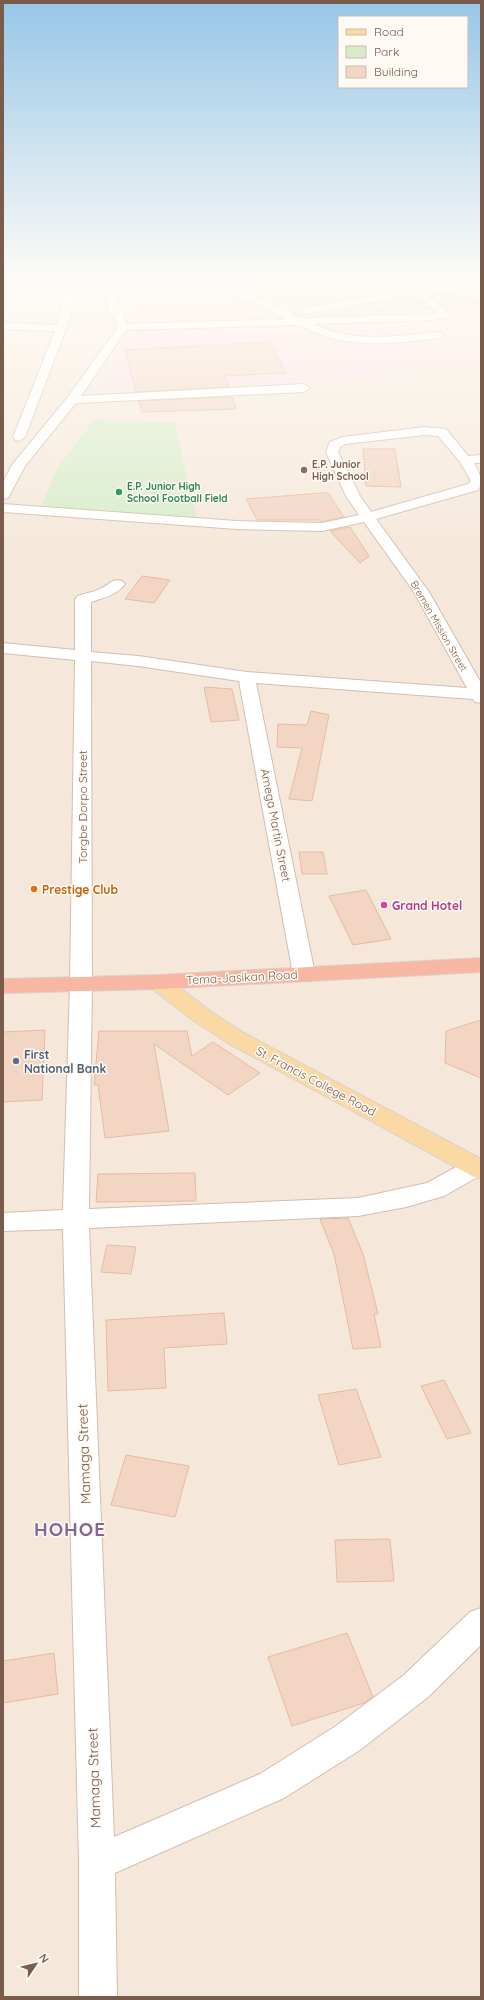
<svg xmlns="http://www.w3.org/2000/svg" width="484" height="2000" font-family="Quicksand,sans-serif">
<rect width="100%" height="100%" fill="#fdf6ec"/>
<!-- residential -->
<rect fill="#f5e8da" x="3" y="280" width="478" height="1717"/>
<!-- medical -->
<path fill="#fbdfe3" d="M152 280H481V368L420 370 328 380 97 392 137 322 127 299 150 285Z"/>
<!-- green -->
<path fill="#d8ecc9" d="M94 420 174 422 198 523 37 516 57 469Z"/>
<!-- building -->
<g fill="#f3d5c3" stroke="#e6bba3">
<path d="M264 280H395L420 286 311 306 300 300 274 302 245 291 271 284Z"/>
<path d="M430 294H450L479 301 478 307 446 308Z"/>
<path d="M415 296 431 309 367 312 362 305Z"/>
<path d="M234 298 247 301 254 305 236 307Z"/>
<path d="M270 342 286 373 225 376 229 387 136 392 125 350Z"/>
<path d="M232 397 236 409 142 412 139 401Z"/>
<path d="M363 449H395L401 487 366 486Z"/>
<path d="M321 493H328L344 517 322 522 320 520H257L246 499Z"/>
<path d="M350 527 369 556 360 563 330 531Z"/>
<path d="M142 576 170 580 154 603 125 599Z"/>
<path d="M204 687 232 689 239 720 211 722Z"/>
<path d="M311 711 329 715 312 801 289 799 302 748 277 747 278 724 307 725Z"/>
<path d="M299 852H323L327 874H302Z"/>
<path d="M366 890 391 939 353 945 329 896Z"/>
<path d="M481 1020V1078L445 1063 446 1031Z"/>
<path d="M45 1030 42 1100 3 1102V1032Z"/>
<path d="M99 1031H187L192 1056 213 1042 260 1073 228 1095 154 1044 169 1131 105 1138 98 1085H94Z"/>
<path d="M195 1173 196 1201 96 1202 98 1174Z"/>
<path d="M348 1218 363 1254 378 1314H374L381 1347 353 1349 334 1254 320 1219Z"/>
<path d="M107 1245 136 1247 131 1274 101 1272Z"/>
<path d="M224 1313 227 1344 164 1348 166 1388 108 1391 106 1320Z"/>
<path d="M444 1380 471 1433 447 1439 421 1386Z"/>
<path d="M356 1389 381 1457 339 1465 318 1395Z"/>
<path d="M126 1455 189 1466 175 1517 111 1505Z"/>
<path d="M390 1539 394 1581 337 1582 335 1540Z"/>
<path d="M347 1633 373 1697 364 1703 292 1726 268 1657Z"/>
<path d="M54 1653 58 1694 3 1703V1661Z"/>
</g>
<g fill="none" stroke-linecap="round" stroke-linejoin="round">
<!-- minor casing -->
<g stroke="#d1beb0" stroke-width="2">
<g id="minor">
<path d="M67 280H77L69 321 25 437 19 441 15 440 13 437 55 331 3 329V323L57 325 65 289 3 290V284L66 283Z"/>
<path d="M133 280H146L119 296 117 302 127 324 287 319 248 300 172 282 171 280H189L245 293 266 300 302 318 434 314 438 313 415 294 306 314 301 311 306 308 417 288 481 286V292L426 293 449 313 448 317 434 320 314 324C354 344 396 336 439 332L444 335C440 340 428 339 421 340 375 346 340 346 298 325L126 330 81 396 304 384 310 388 304 392 76 403 25 466 8 498 3 499V482L12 465 68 397 118 327 108 308 107 298 112 292Z"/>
<path d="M425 427 446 429 468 456 481 455V463H474C479 472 484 481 478 490L376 519 429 592 481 683V703L475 702 473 699 256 683 315 974 312 979 304 981 296 979 293 974 239 681 138 666 91 661 92 984 89 1209 358 1198 427 1183 467 1161 476 1158 481 1160V1175L444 1196 406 1207 358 1216 89 1228 114 1837 260 1774 336 1726 404 1675 470 1612 481 1608V1645L428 1697 360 1750 284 1798 115 1873 117 1997H79V1863L63 1229 3 1231V1213L63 1210 70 984 75 660 3 653V643L75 650V599L78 596C85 593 95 592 102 588 110 584 112 578 122 581L125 584C117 595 103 598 91 602V652L138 656 247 672 467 688 414 592 364 522 322 531 237 529 3 512V504L237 521 322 523 359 515 346 496 326 452 330 442 342 437ZM425 435 438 436 460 462 471 481 468 484 371 512 360 496 338 452 340 447 345 444Z"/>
</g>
</g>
<!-- major casing -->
<g stroke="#dad1cd" stroke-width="2">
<path id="major" d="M158 975 166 977 210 1011 244 1033 481 1159V1179L472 1176 228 1043 194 1021 150 987 147 982 150 977Z"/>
</g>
<!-- highway casing -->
<g stroke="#dad1cd" stroke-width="2">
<path id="highway" d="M481 958V972L158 989 3 993V979L158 975Z"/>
</g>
<!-- minor -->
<use href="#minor" fill="#fff" fill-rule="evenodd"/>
<!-- major -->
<use href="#major" fill="#fbd9a5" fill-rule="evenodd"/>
<!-- highway -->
<use href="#highway" fill="#f7b7a3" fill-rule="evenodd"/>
</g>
<!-- sky -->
<linearGradient id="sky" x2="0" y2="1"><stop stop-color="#97c7e8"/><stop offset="0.5" stop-color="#fefbf6"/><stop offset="1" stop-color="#fefbf6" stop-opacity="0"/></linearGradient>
<rect width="484" height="560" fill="url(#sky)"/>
<!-- markers -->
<circle fill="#8d6e63" stroke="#fffaf3" stroke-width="1.5" cx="304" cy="470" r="4"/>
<circle fill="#2e9e5b" stroke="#fffaf3" stroke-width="1.5" cx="119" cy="492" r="4"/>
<circle fill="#e8710a" stroke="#fffaf3" stroke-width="1.5" cx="34" cy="889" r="4"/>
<circle fill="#d1479c" stroke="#fffaf3" stroke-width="1.5" cx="384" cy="905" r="4"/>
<circle fill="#5c6f8a" stroke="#fffaf3" stroke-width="1.5" cx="16" cy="1061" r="4"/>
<g text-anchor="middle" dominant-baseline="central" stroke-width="3" stroke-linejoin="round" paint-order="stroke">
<!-- far-education labels -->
<g font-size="10" font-weight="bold" fill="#785e54" stroke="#fffaf3" text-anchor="start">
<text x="312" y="464">E.P. Junior<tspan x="312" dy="12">High School</tspan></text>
</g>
<!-- far-leisure labels -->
<g font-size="10" font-weight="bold" fill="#27864d" stroke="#fffaf3" text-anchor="start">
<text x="127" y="486">E.P. Junior High<tspan x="127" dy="12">School Football Field</tspan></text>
</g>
<!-- far-street labels -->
<g font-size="10" fill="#7a5c4d" stroke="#fffaf3">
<text transform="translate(439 626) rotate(60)">Bremen Mission Street</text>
</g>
<!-- street labels -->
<g font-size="12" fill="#7a5c4d" stroke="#fffaf3">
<text transform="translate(82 807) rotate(-90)">Torgbe Dorpo Street</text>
<text transform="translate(276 825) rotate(79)">Amega Martin Street</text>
<text transform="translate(242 977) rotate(-3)">Tema-Jasikan Road</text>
<text transform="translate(316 1081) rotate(28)">St. Francis College Road</text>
</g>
<!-- food labels -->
<g font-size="12" font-weight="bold" fill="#c56008" stroke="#fffaf3" text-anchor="start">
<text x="42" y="889">Prestige Club</text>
</g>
<!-- hotel labels -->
<g font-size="12" font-weight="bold" fill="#b23c85" stroke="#fffaf3" text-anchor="start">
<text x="392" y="905">Grand Hotel</text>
</g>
<!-- service labels -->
<g font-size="12" font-weight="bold" fill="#4e5e75" stroke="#fffaf3" text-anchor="start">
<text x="24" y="1054">First<tspan x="24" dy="14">National Bank</tspan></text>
</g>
<!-- near-street labels -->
<g font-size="14" fill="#7a5c4d" stroke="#fffaf3">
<text transform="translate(84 1454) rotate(-92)">Mamaga Street</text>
<text transform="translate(94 1778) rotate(-92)">Mamaga Street</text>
</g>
<!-- near-district labels -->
<g font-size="19" font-weight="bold" letter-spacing="1" fill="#846695" stroke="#fffaf3">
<text x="70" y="1529">HOHOE</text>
</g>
</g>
<!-- border -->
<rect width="484" height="2000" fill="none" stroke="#7a5c4d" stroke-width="8"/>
<!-- legend -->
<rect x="338" y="16" width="130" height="72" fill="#fffaf3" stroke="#cabbb1"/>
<rect x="346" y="29" width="20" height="6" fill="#fbd9a5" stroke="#cabbb1"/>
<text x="374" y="36" font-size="12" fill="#7a5c4d">Road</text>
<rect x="346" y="46" width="20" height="12" fill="#d8ecc9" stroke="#cabbb1"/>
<text x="374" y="56" font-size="12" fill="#7a5c4d">Park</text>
<rect x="346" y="66" width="20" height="12" fill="#f3d5c3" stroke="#cabbb1"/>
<text x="374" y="76" font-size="12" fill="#7a5c4d">Building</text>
<!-- north arrow -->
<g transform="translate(36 1964) rotate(55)" stroke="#fffaf3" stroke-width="3" paint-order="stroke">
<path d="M0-3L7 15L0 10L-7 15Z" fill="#7a5c4d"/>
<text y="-6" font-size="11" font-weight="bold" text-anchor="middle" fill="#7a5c4d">N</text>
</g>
</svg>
